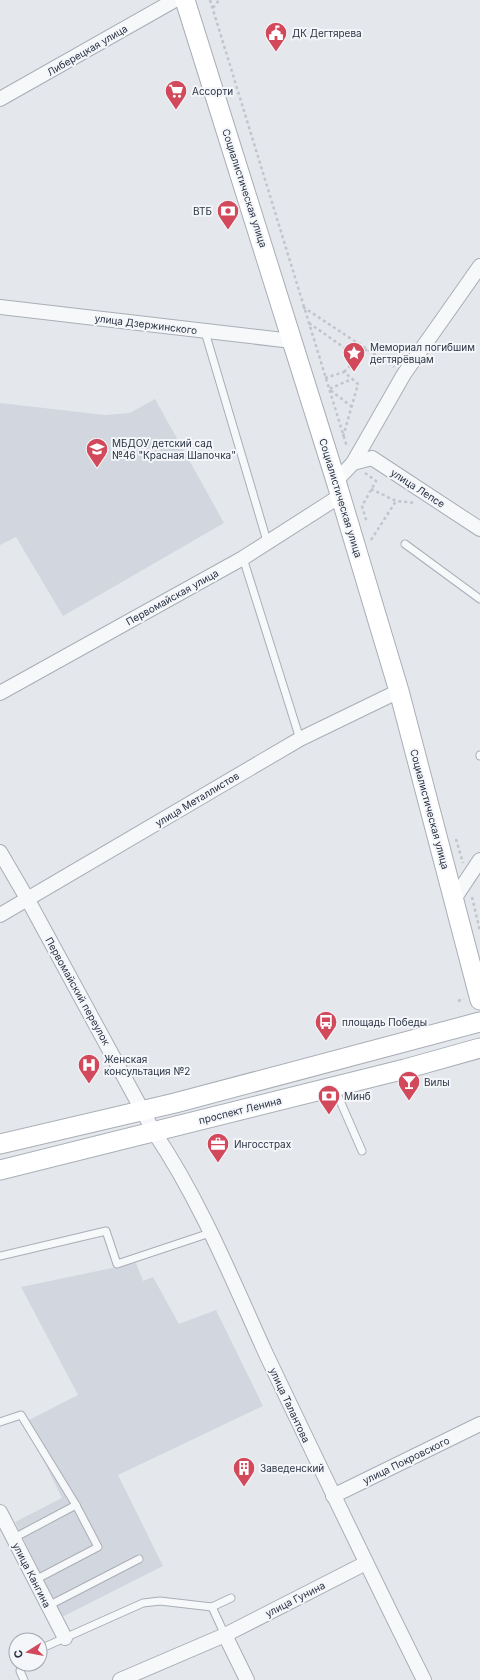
<svg xmlns="http://www.w3.org/2000/svg" width="480" height="1680" font-family="Inter,sans-serif">
<rect width="100%" height="100%" fill="#e4e7ec"/>
<!-- built -->
<g fill="#d2d6de">
<path d="M155 399 224 523 63 616 16 537 0 545V403L105 415 130 413Z"/>
<path d="M136 1263 143 1281 153 1277 179 1324 216 1310 263 1406 118 1475 163 1566 62 1617 15 1522 62 1498 25 1422 78 1395 21 1287Z"/>
</g>
<g fill="none" stroke-linecap="round" stroke-linejoin="round">
<!-- lane casing -->
<g stroke="#a9aeb7" stroke-width="9">
<g id="lane">
<path d="M205 332 267 541"/>
<path d="M405 544 480 599"/>
<path d="M243 558 300 739"/>
<path d="M480 755V756"/>
<path d="M334 1087 362 1151"/>
<path d="M0 1256 106 1231 117 1264 210 1233"/>
<path d="M0 1422 21 1415 76 1505 98 1547 35 1580"/>
<path d="M14 1538 76 1505"/>
<path d="M48 1606 139 1559"/>
<path d="M212 1607 225 1635"/>
<path d="M40 1649 143 1603 160 1601 212 1607 231 1598"/>
<path d="M22 1664 20 1671 24 1680"/>
</g>
</g>
<!-- street casing -->
<g stroke="#a9aeb7" stroke-width="16">
<g id="street">
<path d="M0 99 175 0"/>
<path d="M0 307 292 341"/>
<path d="M353 463 372 458 480 529"/>
<path d="M336 481 353 463 404 374 480 266"/>
<path d="M0 693 243 558 340 496"/>
<path d="M0 852 28 900 154 1132C200 1200 232 1279 266 1354 318 1463 370 1572 424 1680"/>
<path d="M454 899 480 860"/>
<path d="M0 915 300 739 399 691"/>
<path d="M333 1496 480 1424"/>
<path d="M0 1512 65 1638"/>
<path d="M225 1635 247 1680"/>
<path d="M120 1680 225 1635 366 1563"/>
</g>
</g>
<!-- secondary casing -->
<g stroke="#a9aeb7" stroke-width="21">
<g id="secondary">
<path d="M185 0 336 481 399 691 480 1000"/>
<path d="M0 1144 175 1103 480 1022"/>
<path d="M0 1170 405 1069 480 1048"/>
</g>
</g>
<!-- path -->
<g stroke="#c2c5cb" stroke-width="2.5" stroke-dasharray="3 3" stroke-linecap="butt">
<path d="M210 0 347 447"/>
<path d="M213 8 219 0"/>
<path d="M303 307 394 367"/>
<path d="M309 323 359 358"/>
<path d="M344 372 367 349"/>
<path d="M325 378 344 372 358 384 343 437"/>
<path d="M352 407 329 389 352 379"/>
<path d="M365 473 376 481 362 506 367 523"/>
<path d="M371 489 396 501 416 503"/>
<path d="M371 540 396 501"/>
<path d="M456 839 463 863"/>
<path d="M472 897 480 931"/>
<path d="M458 1001 464 999"/>
</g>
<!-- lane -->
<use href="#lane" stroke="#f7f8fa" stroke-width="7"/>
<!-- street -->
<use href="#street" stroke="#f7f8fa" stroke-width="14"/>
<!-- secondary -->
<use href="#secondary" stroke="#fff" stroke-width="19"/>
</g>
<!-- icons -->
<defs>
<g id="civic-pin" transform="scale(1.15)"><path d="M0 17L-7.5 6A9.5 9.5 0 1 1 7.5 6Z" fill="#d1495b" stroke="#f4f6f9"/><path d="M-.6-6.5H3V-4.5H.6V-3L4-1V1h2V6H-6V1h2V-1L-.6-3ZM-1.2 2.5V6h2.4V2.5Z" fill="#fff"/></g>
<g id="supermarket-pin" transform="scale(1.15)"><path d="M0 17L-7.5 6A9.5 9.5 0 1 1 7.5 6Z" fill="#d1495b" stroke="#f4f6f9"/><path d="M-6-5.5h2.5l.6 2H6L4.5 2H-2.5L-4.4-4H-6ZM-1.5 3.2a1.3 1.3 0 1 0 .1 0ZM3 3.2a1.3 1.3 0 1 0 .1 0Z" fill="#fff"/></g>
<g id="bank-pin" transform="scale(1.15)"><path d="M0 17L-7.5 6A9.5 9.5 0 1 1 7.5 6Z" fill="#d1495b" stroke="#f4f6f9"/><path d="M-6-4H6V4H-6ZM0-2.3a2.3 2.3 0 1 0 0 4.6a2.3 2.3 0 1 0 0-4.6Z" fill="#fff"/></g>
<g id="sight-pin" transform="scale(1.15)"><path d="M0 17L-7.5 6A9.5 9.5 0 1 1 7.5 6Z" fill="#d1495b" stroke="#f4f6f9"/><path d="M0-6L1.8-2.2L6-1.7L2.9 1.2L3.7 5.4L0 3.3L-3.7 5.4L-2.9 1.2L-6-1.7L-1.8-2.2Z" fill="#fff"/></g>
<g id="school-pin" transform="scale(1.15)"><path d="M0 17L-7.5 6A9.5 9.5 0 1 1 7.5 6Z" fill="#d1495b" stroke="#f4f6f9"/><path d="M0-5L7-2L0 1L-7-2ZM-4 1L0 2.5L4 1V4Q0 6-4 4Z" fill="#fff"/></g>
<g id="bus-pin" transform="scale(1.15)"><path d="M0 17L-7.5 6A9.5 9.5 0 1 1 7.5 6Z" fill="#d1495b" stroke="#f4f6f9"/><path d="M-5-6H5V4H4V6H2V4H-2V6H-4V4H-5ZM-3.5-4V0h7V-4ZM-3.5 1.2v1.5H-2V1.2ZM2 1.2v1.5H3.5V1.2Z" fill="#fff"/></g>
<g id="hospital-pin" transform="scale(1.15)"><path d="M0 17L-7.5 6A9.5 9.5 0 1 1 7.5 6Z" fill="#d1495b" stroke="#f4f6f9"/><path d="M-5-5h3v3.5h4V-5h3V5h-3V1.5h-4V5h-3Z" fill="#fff"/></g>
<g id="bar-pin" transform="scale(1.15)"><path d="M0 17L-7.5 6A9.5 9.5 0 1 1 7.5 6Z" fill="#d1495b" stroke="#f4f6f9"/><path d="M-6-5H6L.8 .8V4.5H3.5V6h-7V4.5H-.8V.8Z" fill="#fff"/></g>
<g id="office-pin" transform="scale(1.15)"><path d="M0 17L-7.5 6A9.5 9.5 0 1 1 7.5 6Z" fill="#d1495b" stroke="#f4f6f9"/><path d="M-6-3h4V-5.5h4V-3h4V5H-6ZM-1-4.5V-3h2v-1.5ZM-6 0V1H6V0Z" fill="#fff"/></g>
<g id="building-pin" transform="scale(1.15)"><path d="M0 17L-7.5 6A9.5 9.5 0 1 1 7.5 6Z" fill="#d1495b" stroke="#f4f6f9"/><path d="M-4-6H4V6H1V3H-1V6H-4ZM-2.5-4.3h1.7v1.8h-1.7ZM.8-4.3h1.7v1.8H.8ZM-2.5-1h1.7V.8h-1.7ZM.8-1h1.7V.8H.8Z" fill="#fff"/></g>
</defs>
<g fill-rule="evenodd">
<use href="#civic-pin" x="276" y="33"/>
<use href="#supermarket-pin" x="176" y="91"/>
<use href="#bank-pin" x="228" y="211"/>
<use href="#sight-pin" x="354" y="353"/>
<use href="#school-pin" x="97" y="449"/>
<use href="#bus-pin" x="326" y="1022"/>
<use href="#hospital-pin" x="89" y="1065"/>
<use href="#bar-pin" x="409" y="1082"/>
<use href="#bank-pin" x="329" y="1096"/>
<use href="#office-pin" x="218" y="1144"/>
<use href="#building-pin" x="244" y="1468"/>
</g>
<g text-anchor="middle" dominant-baseline="central" stroke-width="4" stroke-linejoin="round" paint-order="stroke">
<!-- poi labels -->
<g font-size="10" fill="#2b3445" stroke="#f4f6f9" text-anchor="start">
<text x="292" y="33">ДК Дегтярева</text>
<text x="192" y="91">Ассорти</text>
<text x="212" y="211" text-anchor="end">ВТБ</text>
<text x="370" y="347">Мемориал погибшим<tspan x="370" dy="12">дегтярёвцам</tspan></text>
<text x="112" y="443">МБДОУ детский сад<tspan x="112" dy="12">№46 "Красная Шапочка"</tspan></text>
<text x="342" y="1022">площадь Победы</text>
<text x="104" y="1059">Женская<tspan x="104" dy="12">консультация №2</tspan></text>
<text x="424" y="1082">Вилы</text>
<text x="344" y="1096">Минб</text>
<text x="234" y="1144">Ингосстрах</text>
<text x="260" y="1468">Заведенский</text>
</g>
<!-- street labels -->
<g font-size="10" fill="#2b3445" stroke="#f4f6f9">
<text transform="translate(87 50) rotate(-30)">Либерецкая улица</text>
<text transform="translate(245 188) rotate(72)">Социалистическая улица</text>
<text transform="translate(146 324) rotate(7)">улица Дзержинского</text>
<text transform="translate(418 488) rotate(33)">улица Лепсе</text>
<text transform="translate(341 498) rotate(73)">Социалистическая улица</text>
<text transform="translate(172 597) rotate(-29)">Первомайская улица</text>
<text transform="translate(197 799) rotate(-31)">улица Металлистов</text>
<text transform="translate(430 809) rotate(75)">Социалистическая улица</text>
<text transform="translate(78 991) rotate(61)">Первомайский переулок</text>
<text transform="translate(240 1110) rotate(-14)">проспект Ленина</text>
<text transform="translate(290 1405) rotate(65)">улица Талантова</text>
<text transform="translate(406 1460) rotate(-26)">улица Покровского</text>
<text transform="translate(32 1575) rotate(63)">улица Кангина</text>
<text transform="translate(295 1599) rotate(-27)">улица Гунина</text>
</g>
</g>
<!-- north arrow -->
<g transform="translate(28 1652) rotate(259)"><circle r="19" fill="#f4f6f9" stroke="#a4a8b1"/>
<path d="M0-3L7 15L0 10L-7 15Z" fill="#d1495b"/>
<text y="-6" font-size="11" font-weight="bold" text-anchor="middle" fill="#2b3445">С</text>
</g>
</svg>
